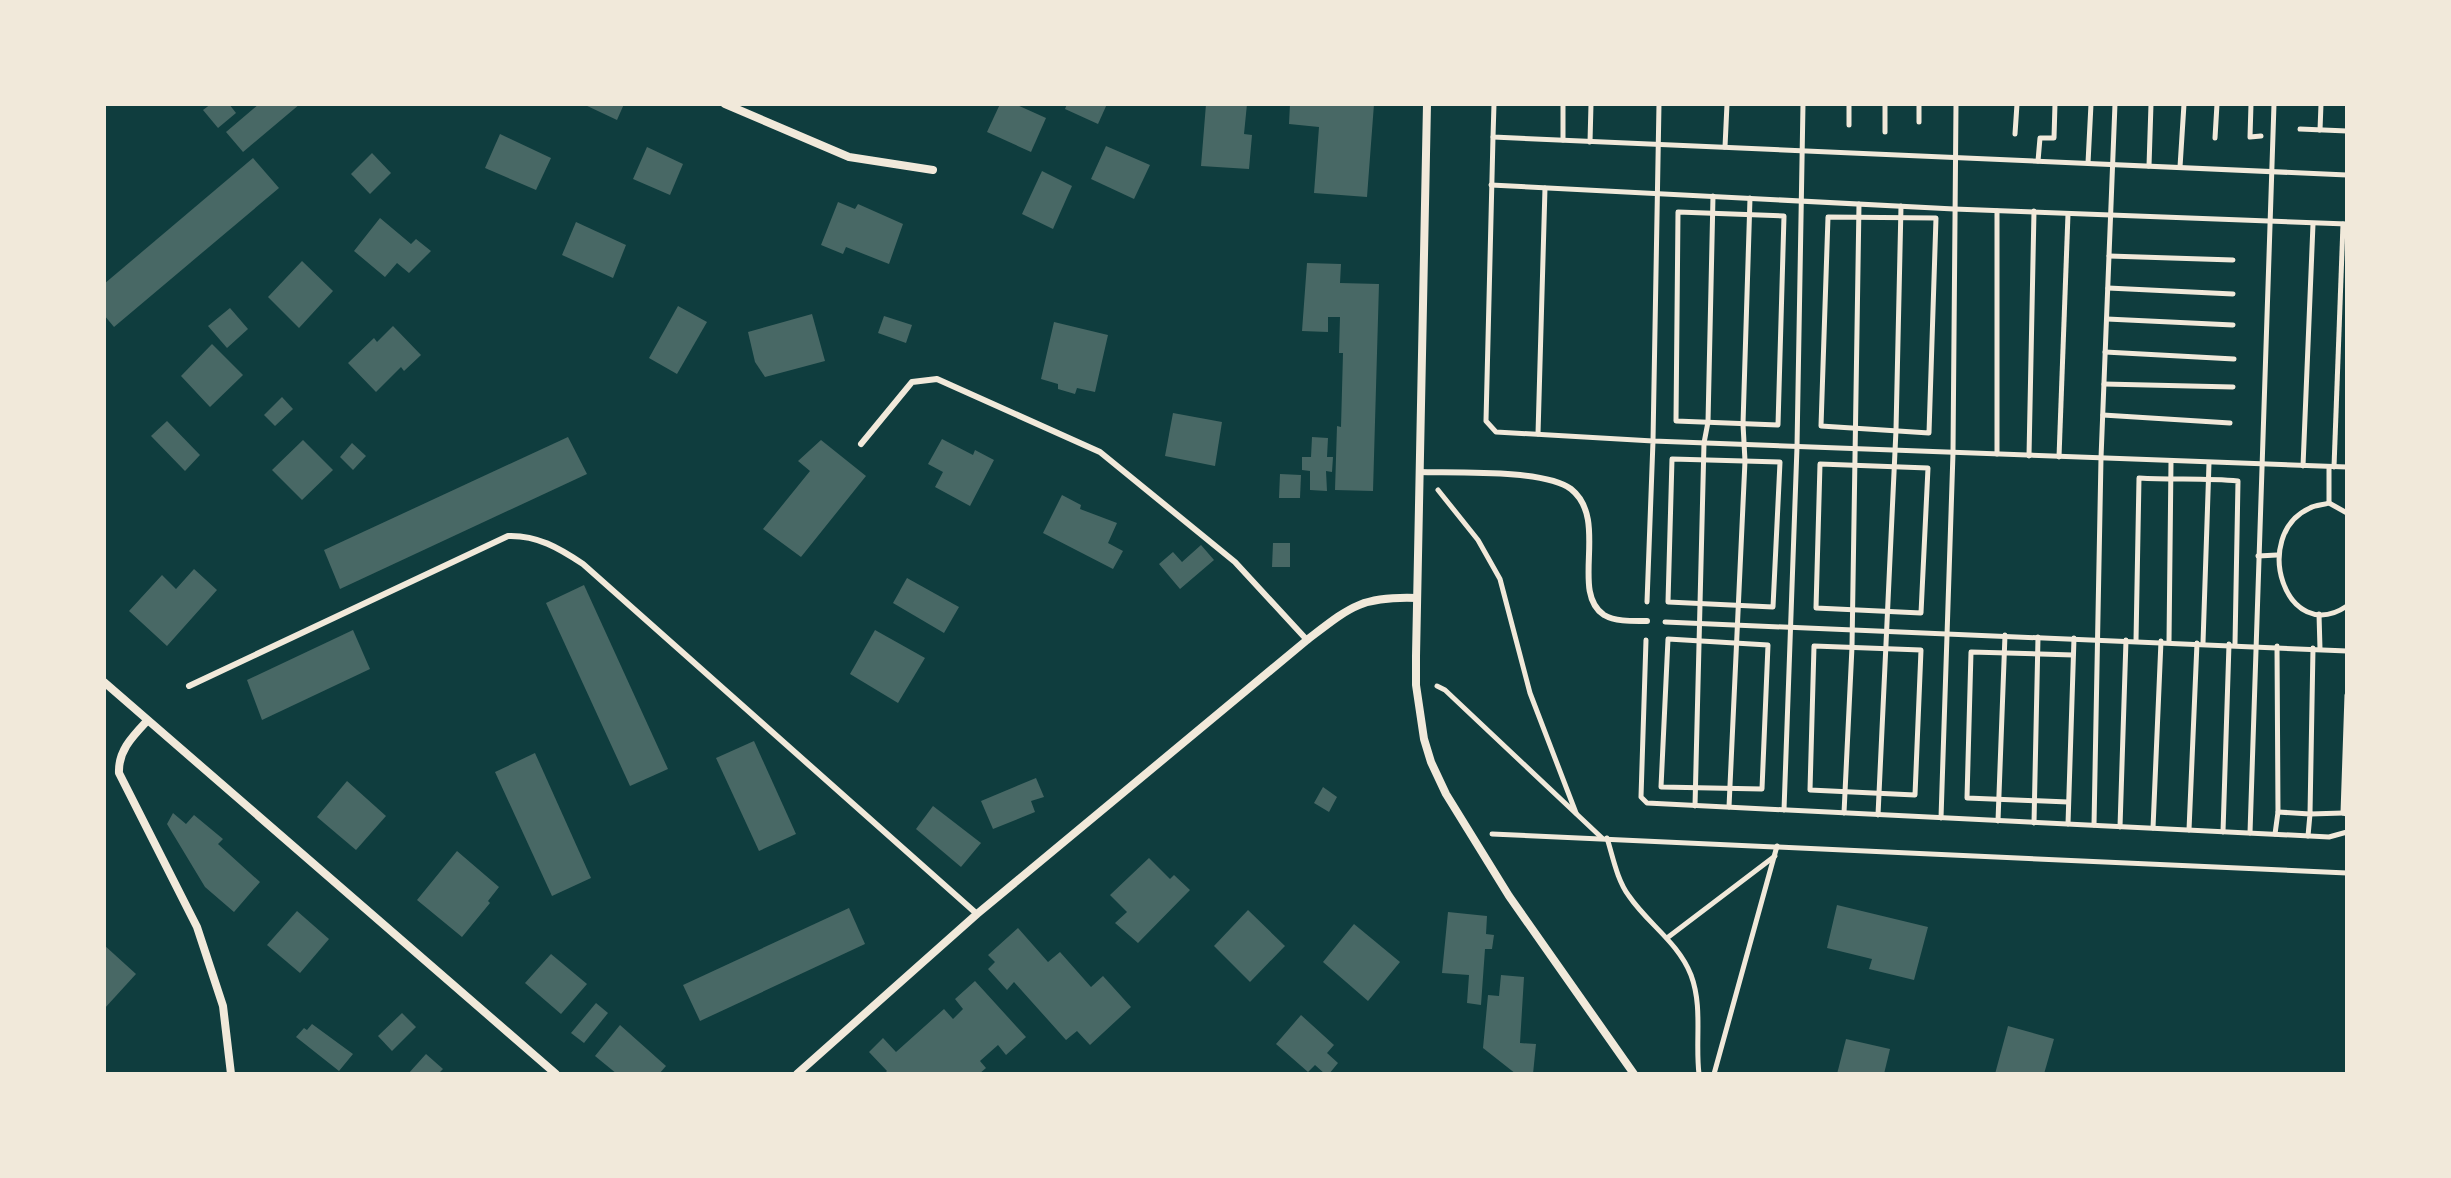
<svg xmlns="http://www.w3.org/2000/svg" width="2451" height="1178" font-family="Arial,sans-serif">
<rect width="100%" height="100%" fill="#0f3d3e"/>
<!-- building -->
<g fill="#486865">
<path d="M211 104H229L236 113 218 128 203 110Z"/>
<path d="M259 104H300L243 152 226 132Z"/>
<path d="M583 104H624L617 120Z"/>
<path d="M1000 104H1015L1046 118 1031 152 987 132Z"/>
<path d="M1067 104H1107L1098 124 1065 109Z"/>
<path d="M1206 104H1247L1244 134 1252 135 1249 169 1201 166Z"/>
<path d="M1290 104H1374L1367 197 1314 193 1319 127 1289 124Z"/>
<path d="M500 134 551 158 536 190 485 168Z"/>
<path d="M1106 146 1150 165 1134 199 1091 179Z"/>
<path d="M647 147 683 164 670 195 633 179Z"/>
<path d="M372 153 391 173 370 194 351 174Z"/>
<path d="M253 158 279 188 114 327 104 315V284Z"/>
<path d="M1042 171 1072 186 1053 229 1022 214Z"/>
<path d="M838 202 855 209 858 204 903 224 889 264 846 247 843 254 821 245Z"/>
<path d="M380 218 411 244 416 239 431 251 409 273 397 263 385 277 354 251Z"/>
<path d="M576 222 626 245 613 278 562 255Z"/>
<path d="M302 261 333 291 299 328 268 297Z"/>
<path d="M1307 263 1341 264 1340 283 1379 284 1373 491 1335 490 1337 426 1341 427 1343 353H1339L1340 317H1328V332L1302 331Z"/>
<path d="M678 306 707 322 677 374 649 358Z"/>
<path d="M230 308 248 329 227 348 208 326Z"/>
<path d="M812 314 825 361 765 377 755 362 748 332Z"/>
<path d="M884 316 912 325 906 343 878 333Z"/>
<path d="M1054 322 1108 335 1095 392 1077 388 1075 394 1058 389V384L1041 379Z"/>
<path d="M393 326 421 355 404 371 401 367 376 392 348 363 374 338 377 342Z"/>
<path d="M212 344 243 375 210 407 181 376Z"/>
<path d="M282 397 293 409 275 426 264 415Z"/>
<path d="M1173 413 1222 422 1215 466 1165 456Z"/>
<path d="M167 421 200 455 185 471 151 436Z"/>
<path d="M568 437 587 474 340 589 324 550Z"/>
<path d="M1312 437 1328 438 1327 457H1333L1332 472 1326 471 1327 491 1310 490V471L1302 470V457H1311Z"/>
<path d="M942 439 973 455 975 450 994 460 970 506 935 487 943 472 928 464Z"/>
<path d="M303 440 333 470 302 500 272 470Z"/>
<path d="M821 440 866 476 801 557 763 529 810 471 798 461Z"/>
<path d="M352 443 366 456 353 470 340 457Z"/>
<path d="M1280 474 1301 475 1300 498H1279Z"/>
<path d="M1062 495 1081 505 1080 509 1117 523 1108 543 1123 551 1113 569 1043 533Z"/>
<path d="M1273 543H1290V567H1272Z"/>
<path d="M1201 545 1214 560 1180 589 1159 564 1173 552 1182 562Z"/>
<path d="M194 569 217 590 167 646 129 611 162 575 176 589Z"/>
<path d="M907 578 959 607 944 633 893 603Z"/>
<path d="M584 585 668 769 630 786 546 603Z"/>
<path d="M353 630 370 669 262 720 247 680Z"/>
<path d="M875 630 925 658 898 703 850 674Z"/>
<path d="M754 741 796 834 759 851 716 758Z"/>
<path d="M535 753 591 878 552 896 495 772Z"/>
<path d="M1036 778 1044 797 1031 801 1035 812 993 829 981 801Z"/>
<path d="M347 781 386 816 356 850 317 817Z"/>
<path d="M1323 787 1337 797 1329 812 1314 803Z"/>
<path d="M933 806 981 843 961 867 916 829Z"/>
<path d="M173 813 186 824 194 815 223 839 218 844 260 882 234 912 205 887 167 824Z"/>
<path d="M457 851 499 887 488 901 490 903 462 937 417 900Z"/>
<path d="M1149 858 1170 879 1174 875 1190 890 1138 943 1115 923 1127 912 1110 895Z"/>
<path d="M1837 905 1928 927 1914 980 1869 969 1872 959 1827 948Z"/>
<path d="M849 908 865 944 700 1021 683 985Z"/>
<path d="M1248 910 1285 946 1250 982 1214 946Z"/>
<path d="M297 911 329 939 300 973 267 945Z"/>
<path d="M1448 912 1487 916 1486 934 1494 935 1492 949H1485L1481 1005 1467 1003 1469 975 1442 973Z"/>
<path d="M1354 924 1400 962 1368 1001 1323 962Z"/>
<path d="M1018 928 1048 962 1060 952 1091 987 1103 976 1131 1007 1090 1045 1077 1031 1066 1040 1014 982 1007 990 988 969 995 962 988 955Z"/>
<path d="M104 945 136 974 104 1009Z"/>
<path d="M551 954 587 984 561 1014 525 983Z"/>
<path d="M1501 975 1524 977 1520 1043 1536 1044 1533 1074H1516L1483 1048 1488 995 1499 996Z"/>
<path d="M975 981 1026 1037 1006 1055 998 1045 980 1061 986 1068 979 1074H884L887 1071 869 1052 883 1038 896 1052 944 1009 953 1019 963 1009 955 999Z"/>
<path d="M596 1003 608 1013 584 1043 571 1033Z"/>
<path d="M402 1013 416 1027 392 1051 378 1036Z"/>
<path d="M1301 1015 1334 1045 1327 1053 1338 1063 1329 1074H1325L1315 1065 1308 1072 1276 1044Z"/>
<path d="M312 1024 353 1054 339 1071 296 1037 304 1028 307 1030Z"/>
<path d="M620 1025 666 1066 659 1074H617L595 1056Z"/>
<path d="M2008 1026 2054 1039 2044 1074H1995Z"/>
<path d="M1846 1039 1890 1049 1884 1074H1837Z"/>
<path d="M426 1054 443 1069 438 1074H408Z"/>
</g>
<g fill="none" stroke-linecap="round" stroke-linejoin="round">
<!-- path -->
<g stroke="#f1e9da" stroke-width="5">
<path d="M1494 104 1493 137 2347 175"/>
<path d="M1659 104 1653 441 2347 467"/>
<path d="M2251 104 2250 137 2261 136"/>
<path d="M1919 122V104"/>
<path d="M1849 125V104"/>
<path d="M2300 129 2347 131"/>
<path d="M2320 130 2321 104"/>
<path d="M1885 132V104"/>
<path d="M2015 134 2017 104"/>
<path d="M1493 137 1486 421 1496 432 1653 441 1647 602"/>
<path d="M2215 138 2217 104"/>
<path d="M1563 140V104"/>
<path d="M1590 142 1591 104"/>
<path d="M1725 147 1727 104"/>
<path d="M2038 161 2040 138H2054L2055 104"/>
<path d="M2088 163 2091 104"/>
<path d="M2149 166 2151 104"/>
<path d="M2180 167 2184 104"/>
<path d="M1491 185 1954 209 2347 224"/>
<path d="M1678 212 1784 216 1778 425 1676 421Z"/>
<path d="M1828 217 1936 218 1929 433 1821 426Z"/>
<path d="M2109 256 2233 260"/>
<path d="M2108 288 2233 294"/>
<path d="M2107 319 2233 325"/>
<path d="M2105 352 2234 359"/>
<path d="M2104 384 2233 387"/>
<path d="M2103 415 2230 423"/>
<path d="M1538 434 1545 188"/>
<path d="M1997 454V211"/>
<path d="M2029 456 2034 211"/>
<path d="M2059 457 2068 214"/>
<path d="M1672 459 1780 462 1773 607 1668 602Z"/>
<path d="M1820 464 1928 468 1921 613 1816 608Z"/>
<path d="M2303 466 2313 224"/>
<path d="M2334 467 2343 224"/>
<path d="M1438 490 1478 540 1500 579 1530 693 1576 813"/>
<path d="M2329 503V467"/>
<path d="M2347 513 2329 503C2323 505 2315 505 2310 508 2250 535 2286 647 2347 606"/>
<path d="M2258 556 2277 555"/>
<path d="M2319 614 2320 649"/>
<path d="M1665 622 2347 651"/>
<path d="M1668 639 1768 645 1762 789 1661 787Z"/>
<path d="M1646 640 1641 797 1647 803 2329 837 2347 832"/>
<path d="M2136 641 2139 478C2172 480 2205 478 2238 481L2235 644"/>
<path d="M2169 642 2171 461"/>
<path d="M2203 643 2209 463"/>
<path d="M1814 646 1921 650 1915 795 1810 790Z"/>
<path d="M2277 646 2278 812"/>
<path d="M2313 648 2310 814 2343 813"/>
<path d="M1437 686 1445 690 1602 838"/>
<path d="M2347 695 2343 813 2347 814"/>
<path d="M2068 802 1967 798 1971 652 2073 655"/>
<path d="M1695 806 1704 443 1708 422 1713 196"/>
<path d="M1729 807 1745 461 1743 424 1750 198"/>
<path d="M1784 810 1797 447 1803 104"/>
<path d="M1844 813 1852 647 1859 204"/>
<path d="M1878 815 1896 430 1901 206"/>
<path d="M1941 818 1953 453 1956 104"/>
<path d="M1998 821 2005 635"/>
<path d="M2034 823 2038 637"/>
<path d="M2068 824 2074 638"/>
<path d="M2094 825 2101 458 2115 104"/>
<path d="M2120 827 2126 640"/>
<path d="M2153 828 2161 641"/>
<path d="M2189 830 2197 643"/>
<path d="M2223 832 2229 644"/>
<path d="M2250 833 2274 104"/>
<path d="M1492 834 2347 873"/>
<path d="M2275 834 2278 812 2310 814 2308 836"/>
<path d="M1607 838C1613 857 1617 880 1629 896 1648 924 1678 942 1691 975 1703 1007 1695 1041 1699 1074"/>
<path d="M1667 938 1775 856"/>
<path d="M1714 1074 1777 846"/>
</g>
<!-- service -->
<g stroke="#f1e9da" stroke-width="6">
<path d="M861 444 912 382 937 379 1100 452 1235 562 1307 640"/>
<path d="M1419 472C1454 473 1545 469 1571 489 1610 520 1569 592 1604 615 1616 622 1634 621 1647 621"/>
<path d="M189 686 508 536C537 535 559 548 583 564L977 914"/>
</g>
<!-- minor -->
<g stroke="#f1e9da" stroke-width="8">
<path d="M725 104 849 157 933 170"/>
<path d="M1427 104 1416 656V685L1424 739 1431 762 1446 794 1509 896 1634 1074"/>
<path d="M104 682 556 1074"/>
<path d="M147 721C132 737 118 751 119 773L197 927 223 1006 231 1074"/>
<path d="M797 1074 977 914 1307 640C1350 607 1361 596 1417 598"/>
</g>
</g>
<!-- border -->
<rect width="2451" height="1178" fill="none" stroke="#f1e9da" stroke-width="212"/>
</svg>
